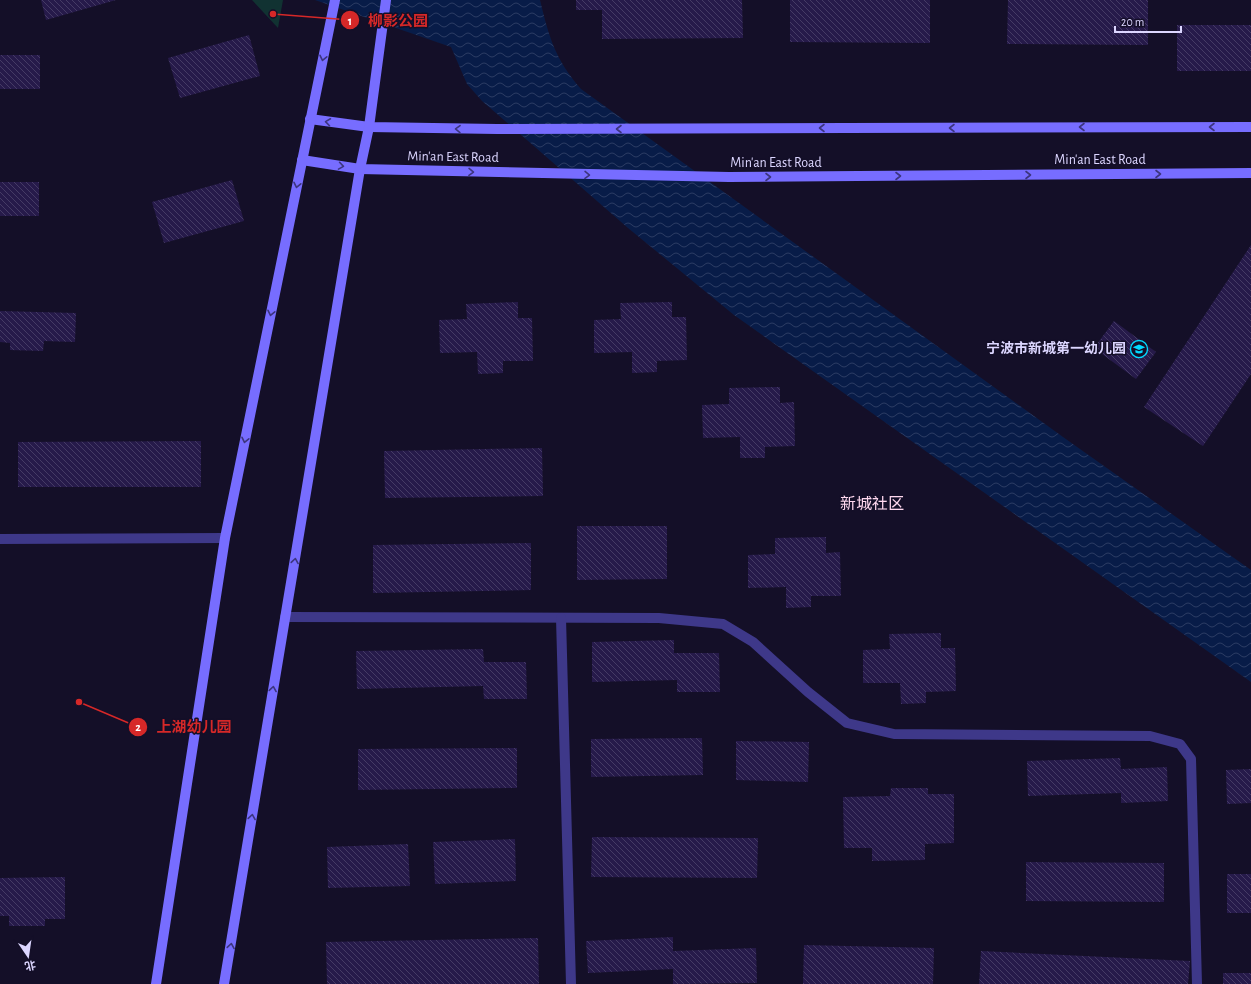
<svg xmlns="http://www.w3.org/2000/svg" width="1251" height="984" font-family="'Alegreya Sans','Noto Sans SC',sans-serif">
<defs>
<pattern id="water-waves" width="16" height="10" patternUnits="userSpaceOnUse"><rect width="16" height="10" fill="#081c48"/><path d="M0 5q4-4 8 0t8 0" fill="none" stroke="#2b3c63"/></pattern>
<pattern id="building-back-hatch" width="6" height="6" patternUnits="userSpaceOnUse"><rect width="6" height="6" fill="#261a4a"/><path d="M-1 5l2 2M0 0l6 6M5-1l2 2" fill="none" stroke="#453b65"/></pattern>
</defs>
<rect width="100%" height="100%" fill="#140f28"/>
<!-- park -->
<path fill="#113232" d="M252 0H283L278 28Z"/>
<!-- water -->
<path fill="url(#water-waves)" d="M315 0H540C549 37 555 59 581 89L1063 437 1251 570V682L734 315 628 228 482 101 467 84 451 47Z"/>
<!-- building -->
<g fill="url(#building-back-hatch)">
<path d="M41 0H116L46 20Z"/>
<path d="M576 0H742L743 38 602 39V10H576Z"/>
<path d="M790 0H930V43L790 42Z"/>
<path d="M1008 0H1148V45L1007 44Z"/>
<rect x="1177" y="25" width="74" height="46"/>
<path d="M249 35 260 76 180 98 168 58Z"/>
<rect x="0" y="55" width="40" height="34"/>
<path d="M232 180 244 221 164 243 152 202Z"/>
<rect x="0" y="182" width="39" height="34"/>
<path d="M1251 245V374L1203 446 1144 407Z"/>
<path d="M518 302V318H532L533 361H503V373L478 374 477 352 440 353 439 320 467 319 466 304Z"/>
<path d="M672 302V317H686L687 360 657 361V372L632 373V352L594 353V320L621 319 620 303Z"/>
<path d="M0 311 76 313 75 342 44 341 43 351 10 350V343L0 342Z"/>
<path d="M1114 321 1156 352 1136 379 1094 348Z"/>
<path d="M780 387V403L794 402 795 446 765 447V458H740V437L703 438 702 405 729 404V388Z"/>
<path d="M201 441V487H18V442Z"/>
<path d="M542 448 543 496 385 498 384 451Z"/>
<path d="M577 526H667V579L577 580Z"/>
<path d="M826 537V553L840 552 841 596H811V607L786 608V587L748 588V555L775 554V538Z"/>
<path d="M531 543V590L373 593V545Z"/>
<path d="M941 633V648H955L956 691 926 692V703L901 704 900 683H863V650L890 649 889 634Z"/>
<path d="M674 640V653H719L720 692H677V680L592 682V642Z"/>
<path d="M483 649 484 662H526L527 699H484L483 686 357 689 356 651Z"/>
<path d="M702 738 703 775 591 777V739Z"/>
<path d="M736 741 809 742 808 782 736 780Z"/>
<path d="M517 748V788L358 790V749Z"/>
<path d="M1120 758 1121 769 1167 767 1168 801 1121 803V793L1028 796 1027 761Z"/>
<path d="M1251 769V803L1227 804 1226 770Z"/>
<path d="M891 788H928V794H954V843L925 844V860L872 861V848H844L843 797 890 796Z"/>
<path d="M592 837 758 838 757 878 591 877Z"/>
<path d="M515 839 516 881 435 884 433 842Z"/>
<path d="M408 844 410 886 328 888 327 847Z"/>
<path d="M1026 862 1164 863V902L1026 901Z"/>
<rect x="1227" y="874" width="24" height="39"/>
<path d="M65 877V919H45V926H9V916H0V878Z"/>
<path d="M673 937V951L756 948 757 983 673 984V969L588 973 586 941Z"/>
<path d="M538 938 539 984H327L326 942Z"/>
<path d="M804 945 934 948 933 984H803Z"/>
<path d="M981 951 1190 961 1188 984H979Z"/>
<rect x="1223" y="973" width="28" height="11"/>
</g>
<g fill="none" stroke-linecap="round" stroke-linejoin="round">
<!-- service -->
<g stroke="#3e3889" stroke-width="10">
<path d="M285 617 659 618 723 624 753 642 808 692 847 723 894 734 1150 736 1180 744 1191 759 1197 984"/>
<path d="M561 618 571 984"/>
</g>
<!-- tertiary -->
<path stroke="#3e3889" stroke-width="10" d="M0 539 225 538"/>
<!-- secondary -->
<g stroke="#776dff" stroke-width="10">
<path d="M310 119 369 127 497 129 1251 127"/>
<path d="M302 160 360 169 729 177 1251 173"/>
<path d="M156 984 225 538 335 0"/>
<path d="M224 984 360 169 369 127 386 0"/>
</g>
</g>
<!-- one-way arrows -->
<defs><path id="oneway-chevron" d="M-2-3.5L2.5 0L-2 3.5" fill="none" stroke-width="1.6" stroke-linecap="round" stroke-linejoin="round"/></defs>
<g stroke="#3c357e">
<use href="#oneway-chevron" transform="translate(323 58) rotate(102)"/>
<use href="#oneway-chevron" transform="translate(328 122) rotate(-172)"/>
<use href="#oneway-chevron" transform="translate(1082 127) rotate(180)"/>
<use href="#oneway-chevron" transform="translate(1212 127) rotate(180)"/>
<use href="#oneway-chevron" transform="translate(822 128) rotate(180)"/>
<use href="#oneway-chevron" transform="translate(952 128) rotate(180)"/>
<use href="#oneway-chevron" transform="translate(458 129) rotate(-179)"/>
<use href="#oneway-chevron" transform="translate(619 129) rotate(180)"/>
<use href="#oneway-chevron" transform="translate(341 166) rotate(9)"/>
<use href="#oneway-chevron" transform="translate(471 172) rotate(1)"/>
<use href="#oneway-chevron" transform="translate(1158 174)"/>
<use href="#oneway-chevron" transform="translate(587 175) rotate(1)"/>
<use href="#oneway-chevron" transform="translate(1028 175)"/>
<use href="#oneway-chevron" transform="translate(898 176)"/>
<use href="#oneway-chevron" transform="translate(768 177)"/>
<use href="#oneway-chevron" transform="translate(297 185) rotate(102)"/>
<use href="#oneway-chevron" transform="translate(271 313) rotate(102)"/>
<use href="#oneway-chevron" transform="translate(245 440) rotate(102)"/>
<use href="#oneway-chevron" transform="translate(295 561) rotate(-81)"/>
<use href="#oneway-chevron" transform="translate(273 689) rotate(-81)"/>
<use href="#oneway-chevron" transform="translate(252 817) rotate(-81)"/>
<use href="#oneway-chevron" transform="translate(231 946) rotate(-81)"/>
</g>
<!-- icons -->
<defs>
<g id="school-ring" transform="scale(0.9)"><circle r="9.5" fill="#140f28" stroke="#02daff" stroke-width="1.5"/><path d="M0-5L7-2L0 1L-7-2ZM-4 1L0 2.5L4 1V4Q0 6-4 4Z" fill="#02daff"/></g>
</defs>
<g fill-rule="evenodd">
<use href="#school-ring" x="1139" y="349"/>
</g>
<g text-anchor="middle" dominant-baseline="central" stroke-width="3" stroke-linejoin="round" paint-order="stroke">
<!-- street labels -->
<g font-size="14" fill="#dcd6ff" stroke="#140f28">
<text transform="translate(453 157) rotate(1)">Min'an East Road</text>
<text x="1100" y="160">Min'an East Road</text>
<text x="776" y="163">Min'an East Road</text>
</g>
<!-- poi labels -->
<g font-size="14" font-weight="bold" fill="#dcd6ff" stroke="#140f28" text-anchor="end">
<text x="1126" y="349">宁波市新城第一幼儿园</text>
</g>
<!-- quarter labels -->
<g font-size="16" fill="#ffd8ef" stroke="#140f28">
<text x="872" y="504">新城社区</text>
</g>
</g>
<!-- callouts -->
<path fill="none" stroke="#d62828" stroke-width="1.5" d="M273 14L350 20M79 702L138 727"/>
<g fill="#d62828" stroke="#140f28" stroke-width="1.5">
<circle cx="273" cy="14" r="4"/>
<circle cx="79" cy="702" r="4"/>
<circle cx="350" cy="20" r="10"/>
<circle cx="138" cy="727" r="10"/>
</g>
<g font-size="12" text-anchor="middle" font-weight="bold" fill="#fff">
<text x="350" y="25">1</text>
<text x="138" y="731">2</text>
</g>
<g font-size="15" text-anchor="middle" font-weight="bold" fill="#d62828" stroke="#140f28" stroke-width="3" stroke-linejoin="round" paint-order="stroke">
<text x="398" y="26">柳影公园</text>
<text x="194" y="732">上湖幼儿园</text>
</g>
<!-- north arrow -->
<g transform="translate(28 956) rotate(167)" stroke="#140f28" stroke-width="3" paint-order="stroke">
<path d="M0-3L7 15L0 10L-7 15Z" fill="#dcd6ff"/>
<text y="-6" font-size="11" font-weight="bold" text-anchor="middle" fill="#dcd6ff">北</text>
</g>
<!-- scale -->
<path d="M1115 26v6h66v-6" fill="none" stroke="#dcd6ff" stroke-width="2"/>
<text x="1121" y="26" font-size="12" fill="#dcd6ff" stroke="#140f28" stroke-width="3" paint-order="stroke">20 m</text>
</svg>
